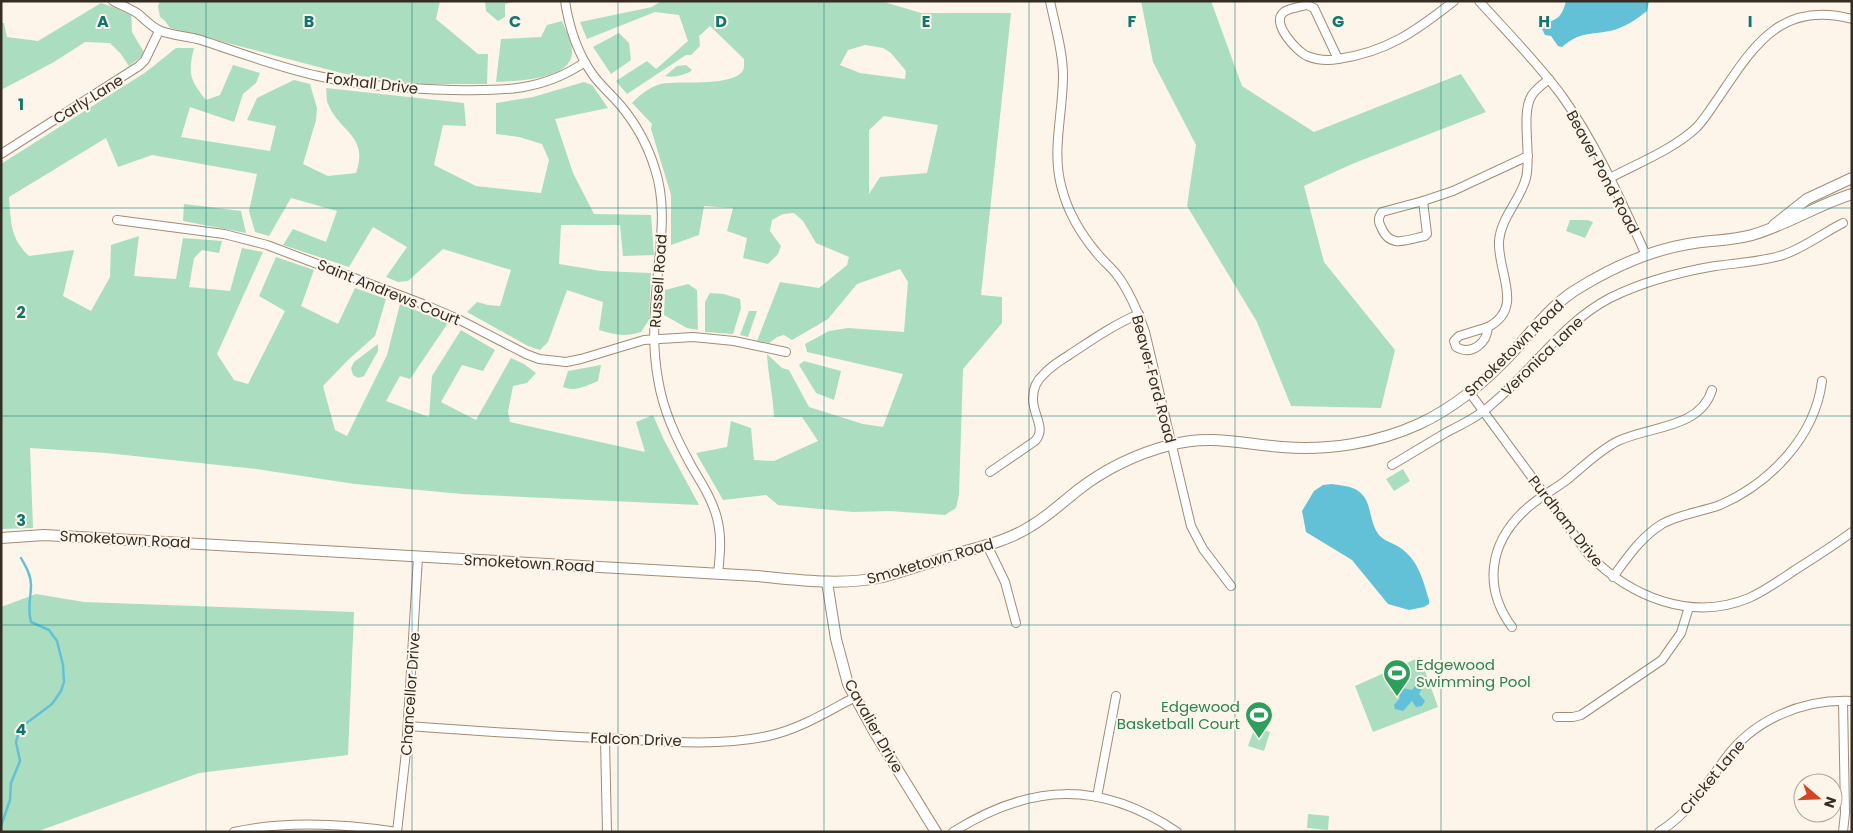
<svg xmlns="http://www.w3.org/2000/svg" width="1853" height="833" font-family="Poppins,sans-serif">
<rect width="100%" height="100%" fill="#fdf4ea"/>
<!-- green -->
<g fill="#abdec0" fill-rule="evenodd">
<path d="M160 1H440L436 19 478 54H488L487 84H422L345 74 170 28 165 21 160 17 158 6Z"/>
<path d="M485 1H557L513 2 505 4V17L498 21 486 11Z"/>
<path d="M661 1H881L921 13H1011L981 295 1002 297V323L963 369 959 495 956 508 945 515 890 511 853 512 778 505 766 495 723 500 696 453 727 447 731 421 751 428 754 460 774 461 818 441 802 417H774C773 395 768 375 767 354L782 368 789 370 809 407 863 424 883 427 903 374 807 352 805 344 829 331 848 328 904 332 908 282 900 269 857 284 828 319 792 340 784 335 777 337 769 343 757 341 780 282 819 288 847 265 849 257 816 243 803 221 794 213 783 214 772 220 770 231 781 246 778 254 768 264 743 258 747 238 727 231 733 208 704 206 699 235 671 245V195L651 129 652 124 632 103C640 95 649 87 661 84 681 80 725 87 741 73 745 70 744 64 744 59L710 26 699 36 700 46 691 55H686L627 94 616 81 647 61 656 69 688 41 679 15 655 12 587 39 580 22 652 7ZM865 45 883 48 891 53 906 71 905 79 860 73 840 65 848 50ZM884 116 938 125 927 173 880 177 869 194V130Z"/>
<path d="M1141 1H1211L1242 86 1314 132 1461 74 1486 112 1352 164 1304 186 1324 262 1395 350 1381 408 1291 406 1257 322 1187 206 1196 145 1153 62Z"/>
<path d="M101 3 131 13 132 32 145 54 129 66 121 54 110 43 85 42 54 62 1 90V23H4L7 37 38 41Z"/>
<path d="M562 21C566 31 573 44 572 54 569 80 516 81 496 82L501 39 541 37 547 25Z"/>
<path d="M619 33 629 43 631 60 611 74 593 47Z"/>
<path d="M176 48H194C188 73 189 79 206 100L220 95 233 65 260 73 256 83 243 94 234 122 190 107 181 137 270 151 276 126 247 120 257 98 269 92 294 80 310 84 317 108 316 120 303 164 328 176 356 173C369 135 340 133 328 104 326 100 327 93 326 88L464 103 466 126 443 125 434 165 476 186 541 193 549 160 542 144 519 137 496 134V103L533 97 584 82 592 85 608 108 555 119 573 173 594 214 651 215 654 255 623 256 620 225H561L559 264 601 271 651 273 649 320 641 332C625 337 615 335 599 330L603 302 567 290 548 342 540 350 528 346 467 312 477 302 488 305 500 306 511 270 443 249 408 281 398 282 386 277 407 247 373 227 349 267 283 245 293 229 326 242 337 211 291 198 269 236 255 232 249 211 257 174 152 155 118 167 106 138 9 197C11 222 10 238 29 256L74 250 63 296 91 311 110 277 111 245 139 236 134 276 176 279 183 238 222 241 219 253 202 250 194 258 189 287 230 291 242 248 263 252 217 354 234 380 248 384 285 311 259 296 276 257 314 270 301 306 338 324 355 288 386 299 375 336 348 360 323 386 335 430 347 436 387 355 400 304 448 323 410 379 400 376 386 401 429 417 432 376 461 330 495 350 483 371 462 365 441 402 476 420 511 358 524 364 536 373 527 383 513 386 508 412 510 422 645 452 636 422 653 415 664 440 699 505 462 494 355 484 256 469 106 453 30 448 33 528 1 529V164L146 72Z"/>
<path d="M686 65 692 70C687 75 672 78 665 76L677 66Z"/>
<path d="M184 204 241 211 246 233 183 221Z"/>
<path d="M1570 220H1587L1593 222 1585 238 1566 231Z"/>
<path d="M688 284 697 290 698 330 687 328 664 315 665 290Z"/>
<path d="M710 293 724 294 740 299 741 308 733 334 705 332V302Z"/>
<path d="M749 311H757L748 337 740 335Z"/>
<path d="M378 344V351L364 376 358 378 353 375 351 368 354 362Z"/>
<path d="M804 361 841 371 834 400 816 393 799 365Z"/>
<path d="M601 365 598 381C586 386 575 392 563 387L568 371Z"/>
<path d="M1403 469 1410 481 1394 491 1386 479Z"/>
<path d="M36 594 84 602 354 612 348 755 199 773 36 832H1V607Z"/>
<path d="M1420 657 1438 707 1373 732 1355 686Z"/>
<path d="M1255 727 1270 732 1264 751 1248 746Z"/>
<path d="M1308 814 1329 816 1328 830 1307 828Z"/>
</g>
<!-- water -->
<g fill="#62c1d7">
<path d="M1566 1H1649L1647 11C1638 18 1628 25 1617 29 1595 36 1583 29 1562 47L1558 46 1551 36 1545 35 1542 29C1550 16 1560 26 1566 1Z"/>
<path d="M1332 484C1338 485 1349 486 1355 489 1374 499 1367 520 1379 535 1384 541 1393 543 1399 547 1418 559 1423 580 1429 600V604L1424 607 1409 610 1388 604 1352 560 1306 532 1302 511 1314 491 1323 485Z"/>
<path d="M1417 683 1423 687 1419 694 1425 701 1422 706 1416 707 1412 701 1403 711 1395 709 1394 705 1400 698 1398 694 1399 690 1403 688 1412 690Z"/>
</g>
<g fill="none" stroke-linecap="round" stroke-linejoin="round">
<!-- stream -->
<path stroke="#62c1d7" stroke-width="2.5" d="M1 826 10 800 11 783 20 761 16 742 20 728 52 704 61 691 64 682 63 665 57 641 49 630 31 622C27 609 31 598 31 585 31 575 26 567 21 558"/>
<!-- street casing -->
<g stroke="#a28c75" stroke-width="10">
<g id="street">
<path d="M113 1C121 5 129 8 137 13 145 19 151 27 161 31 174 36 188 36 201 40 240 53 278 67 318 76 362 86 409 89 454 90 503 91 543 91 585 62"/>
<path d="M565 1C569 27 578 54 593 75 601 86 612 95 621 106 636 124 648 146 655 169 665 199 662 231 659 262 655 301 651 341 658 379 663 411 677 440 692 467 702 484 712 499 717 518 722 537 720 555 718 574"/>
<path d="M1050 1C1055 26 1063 51 1063 76 1063 114 1051 152 1062 189 1068 212 1081 234 1096 252 1102 260 1111 267 1117 275 1130 292 1138 312 1145 332L1191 526 1203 549 1231 586"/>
<path d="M1479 1C1507 32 1537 62 1562 96 1597 145 1621 201 1646 255"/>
<path d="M1307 5 1314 8 1338 59C1327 61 1317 60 1307 56 1296 51 1270 22 1284 12 1289 8 1300 7 1307 5Z"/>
<path d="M1338 59C1387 52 1416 31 1454 1"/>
<path d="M1 154 139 66 145 60 159 31"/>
<path d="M1610 178C1638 163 1672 150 1696 128 1705 119 1711 108 1719 97 1753 47 1780 0 1852 19"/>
<path d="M1423 201 1427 234 1425 236C1406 240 1390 249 1381 227 1378 221 1378 218 1382 212Z"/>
<path d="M1423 201 1453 191 1528 156"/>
<path d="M117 220 224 234 267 245 423 304 458 319 526 354 539 359 566 362 581 359 644 340 693 337 734 341 786 352"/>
<path d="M1488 327C1525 308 1497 272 1499 241 1501 217 1520 201 1526 178 1532 154 1520 114 1532 95 1536 89 1543 84 1549 79"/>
<path d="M1488 327C1487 343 1472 356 1456 347L1454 341 1459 336Z"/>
<path d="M1470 393 1589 555C1631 597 1691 622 1749 598 1765 591 1780 580 1795 570 1814 558 1833 546 1852 532"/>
<path d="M1392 465C1410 454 1429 443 1447 432 1463 424 1479 416 1492 404 1533 370 1562 323 1610 298 1642 282 1680 272 1715 266 1737 263 1761 262 1783 255 1804 248 1823 233 1843 223"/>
<path d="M990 472 1035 441C1047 428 1032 414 1033 398 1033 388 1037 380 1044 374 1051 366 1060 361 1069 355 1092 340 1113 325 1139 314"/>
<path d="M987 545 1005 582 1016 623"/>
<path d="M1613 577C1627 558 1641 537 1662 524 1680 514 1701 512 1720 505 1770 483 1815 437 1822 381"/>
<path d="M1512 627C1483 588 1489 544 1524 511 1536 499 1550 492 1564 482 1582 468 1598 451 1618 441 1649 426 1700 429 1712 390"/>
<path d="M1843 701 1845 813 1843 832"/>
<path d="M1557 717H1573L1581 715 1662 660 1681 633 1689 607"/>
<path d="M408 726C478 731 549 736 620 739 669 742 721 746 768 736 800 729 827 712 855 697"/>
<path d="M605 739 607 832"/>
<path d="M1097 797 1116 696"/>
<path d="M234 832C287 820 344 824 397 832"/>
<path d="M397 832 406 752 418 557"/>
<path d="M953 832C1031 783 1100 780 1177 832"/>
<path d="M1659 832C1689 813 1705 786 1725 759 1754 719 1803 699 1852 701"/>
</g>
</g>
<!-- secondary casing -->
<g stroke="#a28c75" stroke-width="12">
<g id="secondary">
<path d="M1774 225 1807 199 1852 178"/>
<path d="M1 538 44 535 757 576C799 580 841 586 883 577 911 569 938 560 966 551 988 545 1011 539 1031 526 1048 516 1063 502 1078 490 1105 469 1136 454 1170 445 1211 434 1241 444 1282 447 1327 451 1378 443 1419 424 1456 407 1486 381 1513 352 1532 331 1550 307 1574 291 1609 269 1647 251 1688 244 1709 240 1731 241 1752 235 1787 225 1817 205 1852 194"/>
<path d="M827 582 836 639 848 684 875 733 936 832"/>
</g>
</g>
<!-- street -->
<use href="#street" stroke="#fff" stroke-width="8"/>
<!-- secondary -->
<use href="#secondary" stroke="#fff" stroke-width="10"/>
</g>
<!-- grid -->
<path fill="none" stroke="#0f766e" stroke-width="1" stroke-opacity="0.55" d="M206 1V832M412 1V832M618 1V832M824 1V832M1029 1V832M1235 1V832M1441 1V832M1647 1V832M1 208H1852M1 416H1852M1 625H1852"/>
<!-- icons -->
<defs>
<g id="stadium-pin" transform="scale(1.4375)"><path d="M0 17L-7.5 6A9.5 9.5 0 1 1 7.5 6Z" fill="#2e9e5b" stroke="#fdf4ea"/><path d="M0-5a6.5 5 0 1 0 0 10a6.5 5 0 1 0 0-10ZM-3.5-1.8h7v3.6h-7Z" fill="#fff"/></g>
</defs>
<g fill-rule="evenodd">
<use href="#stadium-pin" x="1397" y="673"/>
<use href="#stadium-pin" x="1259" y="715"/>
</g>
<g text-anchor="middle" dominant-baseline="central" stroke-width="4" stroke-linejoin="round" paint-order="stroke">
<!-- street labels -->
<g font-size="15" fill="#352c22" stroke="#fdf4ea">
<text transform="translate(372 83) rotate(7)">Foxhall Drive</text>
<text transform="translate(88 99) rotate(-32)">Carly Lane</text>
<text transform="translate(1603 172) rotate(62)">Beaver Pond Road</text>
<text transform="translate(658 281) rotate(-86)">Russell Road</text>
<text transform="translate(389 292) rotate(22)">Saint Andrews Court</text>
<text transform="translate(1514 348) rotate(-44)">Smoketown Road</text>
<text transform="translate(1542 356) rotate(-44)">Veronica Lane</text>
<text transform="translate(1154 379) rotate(75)">Beaver Ford Road</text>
<text transform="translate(1566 521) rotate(52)">Purdham Drive</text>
<text transform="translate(125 539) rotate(3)">Smoketown Road</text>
<text transform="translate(930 561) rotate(-16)">Smoketown Road</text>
<text transform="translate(529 563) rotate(3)">Smoketown Road</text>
<text transform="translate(410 694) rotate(-86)">Chancellor Drive</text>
<text transform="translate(874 726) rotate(61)">Cavalier Drive</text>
<text transform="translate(636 739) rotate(2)">Falcon Drive</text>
<text transform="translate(1712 777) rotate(-50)">Cricket Lane</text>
</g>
<!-- leisure labels -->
<g font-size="15" fill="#27864d" stroke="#fdf4ea" text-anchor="start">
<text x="1416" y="664">Edgewood<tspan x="1416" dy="17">Swimming Pool</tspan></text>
<text x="1240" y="706" text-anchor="end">Edgewood<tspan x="1240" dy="17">Basketball Court</tspan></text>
</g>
</g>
<g font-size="16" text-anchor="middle" font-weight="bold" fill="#0f766e" stroke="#fdf4ea" stroke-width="4" stroke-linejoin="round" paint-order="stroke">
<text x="103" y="27">A</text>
<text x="309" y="27">B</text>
<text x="515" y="27">C</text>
<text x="721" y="27">D</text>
<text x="926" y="27">E</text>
<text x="1132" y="27">F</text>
<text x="1338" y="27">G</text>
<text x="1544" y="27">H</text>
<text x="1750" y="27">I</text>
<text x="21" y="110">1</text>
<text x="21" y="318">2</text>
<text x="21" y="526">3</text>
<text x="21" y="735">4</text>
</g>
<!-- border -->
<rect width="1853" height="833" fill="none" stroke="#352c22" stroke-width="5"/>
<!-- north arrow -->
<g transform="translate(1818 798) rotate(109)"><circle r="24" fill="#fdf4ea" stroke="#ada49a"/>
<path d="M0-4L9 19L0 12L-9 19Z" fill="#d14823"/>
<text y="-8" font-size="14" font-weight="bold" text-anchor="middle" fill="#352c22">N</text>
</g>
</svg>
